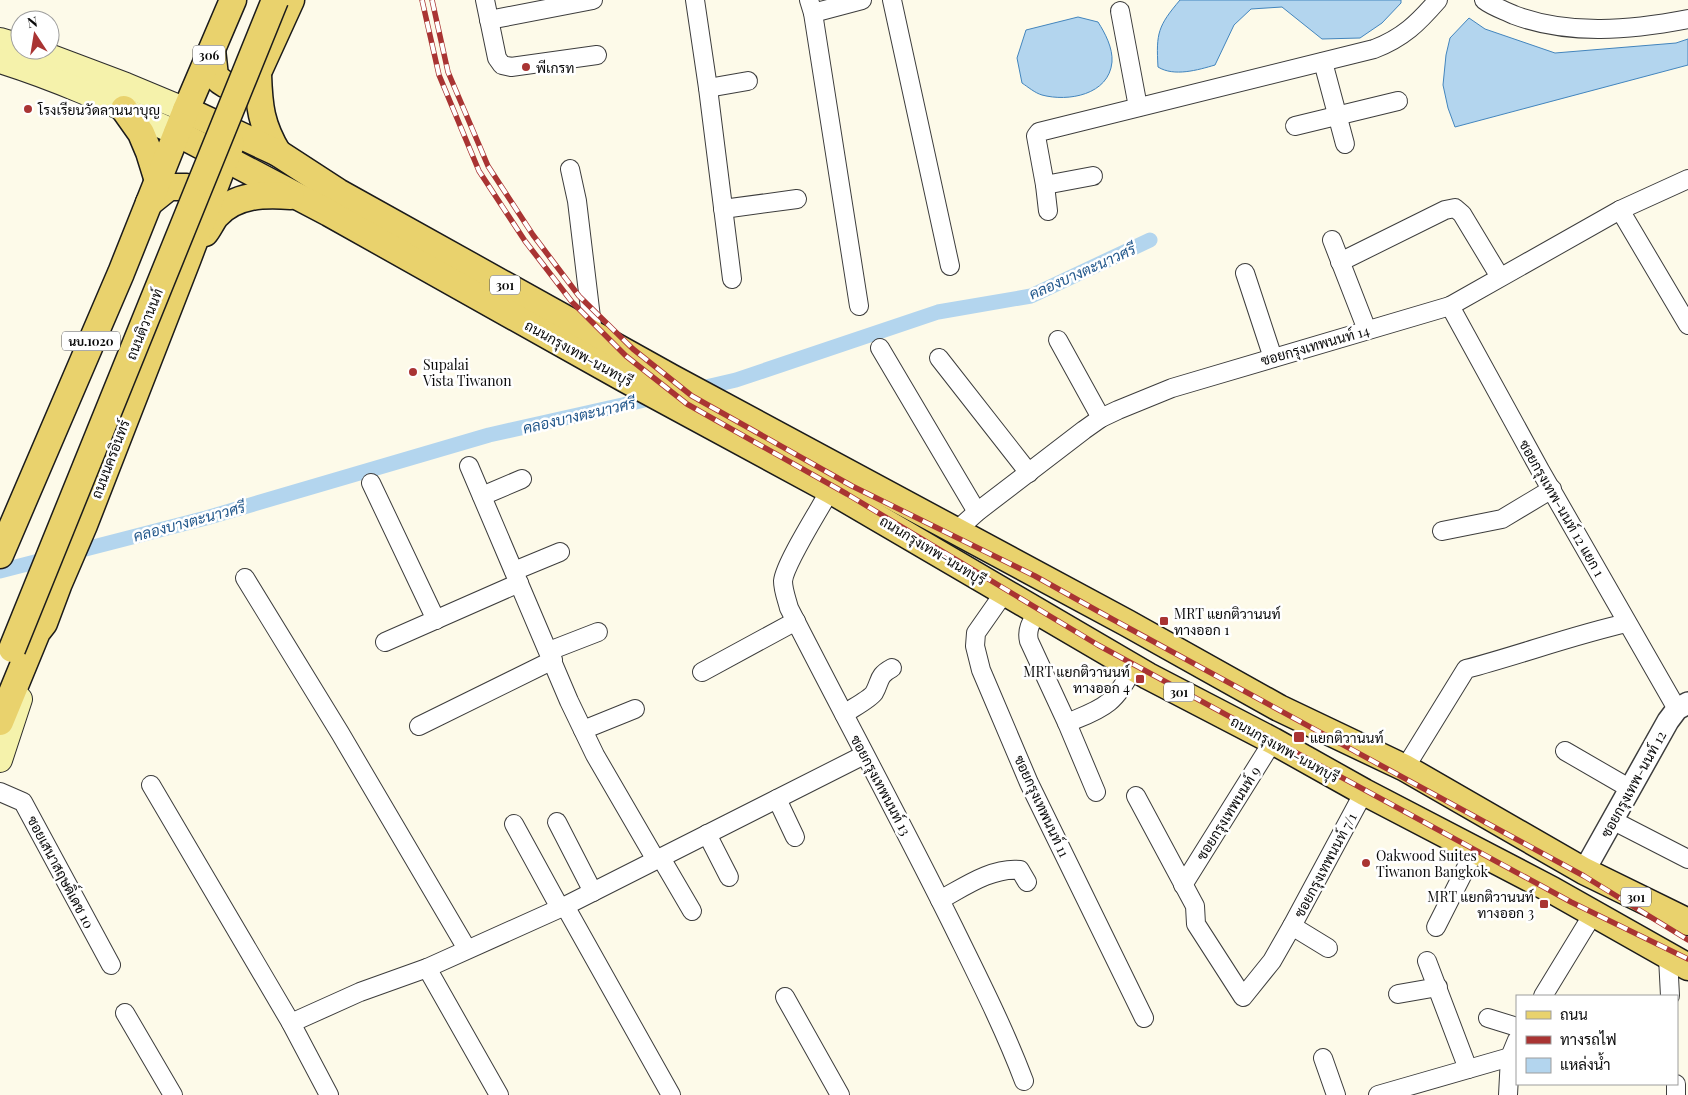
<svg xmlns="http://www.w3.org/2000/svg" width="1688" height="1095" font-family="'Playfair Display',Sarabun,serif">
<rect width="100%" height="100%" fill="#fdfae9"/>
<!-- water -->
<g fill="#b3d5ee" stroke="#4385bd">
<path d="M1180 0H1401V3L1382 23 1360 38 1322 39 1282 7 1251 9 1234 25 1215 65C1198 70 1174 77 1158 67 1156 33 1158 26 1180 0Z"/>
<path d="M1078 17 1098 22C1105 33 1113 48 1112 62 1109 95 1068 102 1042 95 1035 93 1028 87 1022 83L1017 58 1026 30Z"/>
<path d="M1469 18 1485 29 1555 53 1676 43 1688 39V65L1455 127 1448 108 1443 85 1446 55 1450 38Z"/>
</g>
<g fill="none" stroke-linecap="round" stroke-linejoin="round">
<!-- canal -->
<g stroke="#b3d5ee" stroke-width="15">
<path d="M693 390 736 380 938 312 1031 296 1150 240"/>
<path d="M0 571 206 518 489 435 658 397"/>
</g>
<!-- minor casing -->
<g stroke="#3d3d3d" stroke-width="20">
<g id="minor">
<path d="M485 0 497 58 502 65 511 67 597 55"/>
<path d="M695 0 708 88 732 279"/>
<path d="M809 0 813 13 859 306"/>
<path d="M892 0 950 266"/>
<path d="M1484 0C1493 7 1504 10 1514 15 1570 36 1631 30 1688 19"/>
<path d="M1120 11 1138 107"/>
<path d="M813 13 862 0"/>
<path d="M489 20 593 0"/>
<path d="M1323 62 1345 144"/>
<path d="M708 88 748 81"/>
<path d="M1295 126 1398 101"/>
<path d="M570 169 577 201 593 334"/>
<path d="M1045 185 1093 176"/>
<path d="M723 209 797 199"/>
<path d="M1620 210 1688 325"/>
<path d="M1048 211 1045 185 1036 136 1039 132 1374 49C1403 38 1418 23 1438 0"/>
<path d="M1332 240 1367 330"/>
<path d="M1340 262 1445 210 1455 208 1462 214 1500 277"/>
<path d="M1245 273 1273 358"/>
<path d="M1450 306 1540 470 1677 709"/>
<path d="M1058 340 1101 418"/>
<path d="M880 348 977 512"/>
<path d="M939 358 1029 473"/>
<path d="M469 466 569 701 595 755 656 860"/>
<path d="M371 483 436 620"/>
<path d="M830 490C820 509 785 563 783 581 783 590 787 600 789 608 843 714 900 819 953 926 978 977 1004 1028 1024 1081"/>
<path d="M482 496 522 479"/>
<path d="M956 531 977 512 1084 430 1101 418 1118 410 1172 388 1450 306 1620 210 1688 179"/>
<path d="M1442 531 1502 519 1552 489"/>
<path d="M514 571 560 552"/>
<path d="M245 578 340 733 467 949"/>
<path d="M1004 593 976 633 975 646 981 670 1029 783 1144 1018"/>
<path d="M1038 611C1032 621 1026 629 1029 641L1067 723 1096 792"/>
<path d="M385 642 519 583"/>
<path d="M549 651 598 632"/>
<path d="M702 672 796 621"/>
<path d="M844 714C851 709 870 699 874 693 881 681 877 676 892 668"/>
<path d="M1067 723C1081 717 1097 712 1109 702 1120 693 1127 679 1134 667"/>
<path d="M419 726 553 660"/>
<path d="M583 730 635 709"/>
<path d="M1565 751 1629 788"/>
<path d="M1405 768 1466 669C1520 655 1573 635 1627 623"/>
<path d="M151 785 291 1023 329 1095"/>
<path d="M0 792 23 802 111 965"/>
<path d="M1136 796 1195 906 1196 924 1243 997 1272 961 1292 926"/>
<path d="M777 799 795 837"/>
<path d="M1612 820 1688 859"/>
<path d="M557 822 593 892"/>
<path d="M514 824 560 908"/>
<path d="M707 834 729 877"/>
<path d="M661 858 692 911"/>
<path d="M1183 885 1273 741"/>
<path d="M940 900C964 887 992 867 1020 870L1027 882"/>
<path d="M565 906 671 1095"/>
<path d="M1436 927 1475 850"/>
<path d="M1328 948 1292 926 1364 792"/>
<path d="M1668 957 1670 996"/>
<path d="M1427 961 1468 1069"/>
<path d="M427 968 499 1095"/>
<path d="M1398 994 1438 987"/>
<path d="M1543 996 1593 914"/>
<path d="M785 997 840 1095"/>
<path d="M125 1013 173 1095"/>
<path d="M1488 1018 1517 1027"/>
<path d="M291 1023 360 992 427 968 565 906 864 755"/>
<path d="M1323 1058 1336 1095"/>
<path d="M1676 1084V1095"/>
<path d="M1378 1095 1510 1057"/>
<path d="M1508 1095 1510 1057 1517 1040"/>
</g>
</g>
<!-- tertiary casing -->
<g stroke="#3d3d3d" stroke-width="24">
<path id="tertiary" d="M1584 871 1668 721 1677 709 1688 703"/>
</g>
<!-- secondary casing -->
<g stroke="#2c2c2c" stroke-width="26">
<g id="secondary">
<path d="M0 40 20 46"/>
<path d="M33 50 126 85 186 110"/>
<path d="M0 61C61 80 119 107 177 133"/>
<path d="M0 760 20 699"/>
</g>
</g>
<!-- primary casing -->
<g stroke="#1b1b1b" stroke-width="29">
<g id="primary">
<path d="M212 50 215 76C231 93 241 87 257 75"/>
<path d="M260 68 291 0"/>
<path d="M258 74C259 106 261 125 278 153"/>
<path d="M124 109 141 133 149 152 158 181"/>
<path d="M186 110 278 153 338 192 672 378 1127 623 1279 708 1405 768 1584 871 1688 922"/>
<path d="M177 133 329 213 625 379 830 490 1148 676 1273 741 1364 792 1552 890 1688 967"/>
<path d="M149 203 169 187H187L194 192 199 200 200 216"/>
<path d="M205 233C209 228 212 221 216 216 235 194 265 194 291 196"/>
<path d="M0 555 121 273 186 110 233 0"/>
<path d="M0 722 37 632 44 623 59 583 84 525 188 258 231 144"/>
</g>
</g>
<!-- minor -->
<use href="#minor" stroke="#fff" stroke-width="18"/>
<!-- tertiary -->
<use href="#tertiary" stroke="#fff" stroke-width="21"/>
<!-- secondary -->
<use href="#secondary" stroke="#f5f2ab" stroke-width="24"/>
<!-- primary -->
<use href="#primary" stroke="#e9d26d" stroke-width="26"/>
<!-- rail casing -->
<g stroke="#a93433" stroke-width="5.5">
<g id="rail">
<path d="M422 0 439 75 479 171 525 241 572 302 626 356 687 404 847 494 1098 645 1571 902 1688 959"/>
<path d="M432 0 448 72 488 166 533 235 579 296 633 349 692 396 852 486 1035 576 1112 619 1584 876 1688 940"/>
</g>
</g>
<!-- rail -->
<use href="#rail" stroke="#fff" stroke-width="4" stroke-dasharray="11" stroke-linecap="butt"/>
<!-- primary-bridge casing -->
<g stroke="#1b1b1b" stroke-width="29" stroke-linecap="butt">
<path id="primary-bridge" d="M12 649 275 0"/>
</g>
<!-- primary-bridge -->
<use href="#primary-bridge" stroke="#e9d26d" stroke-width="26"/>
</g>
<!-- markers -->
<g fill="#a93433" stroke="#fff" stroke-width="2">
<circle cx="526" cy="67" r="5"/>
<circle cx="28" cy="109" r="5"/>
<circle cx="413" cy="372" r="5"/>
<rect x="1159" y="616" width="10" height="10" rx="2.5"/>
<rect x="1135" y="674" width="10" height="10" rx="2.5"/>
<rect x="1293" y="731" width="12" height="12" rx="2.5"/>
<circle cx="1366" cy="863" r="5"/>
<rect x="1539" y="899" width="10" height="10" rx="2.5"/>
</g>
<g text-anchor="middle" dominant-baseline="central" stroke-width="5" stroke-linejoin="round" paint-order="stroke">
<!-- shield labels -->
<g fill="#fff" stroke="#545454" stroke-width="1">
<rect x="193" y="45.5" width="32" height="19" rx="4"/>
<rect x="490" y="275.5" width="30" height="19" rx="4"/>
<rect x="62" y="331.5" width="58" height="19" rx="4"/>
<rect x="1164" y="682.5" width="30" height="19" rx="4"/>
<rect x="1621" y="887.5" width="30" height="19" rx="4"/>
</g>
<g font-size="12" font-weight="bold" fill="#0a0a0a">
<text x="209" y="55">306</text>
<text x="505" y="285">301</text>
<text x="91" y="341">นบ.1020</text>
<text x="1179" y="692">301</text>
<text x="1636" y="897">301</text>
</g>
<!-- poi labels -->
<g font-size="14" fill="#0a0a0a" stroke="#fff" text-anchor="start">
<text x="536" y="67">พีเกรท</text>
<text x="38" y="109">โรงเรียนวัดลานนาบุญ</text>
<text x="423" y="364">Supalai<tspan x="423" dy="16">Vista Tiwanon</tspan></text>
<text x="1174" y="613">MRT แยกติวานนท์<tspan x="1174" dy="16">ทางออก 1</tspan></text>
<text x="1130" y="671" text-anchor="end">MRT แยกติวานนท์<tspan x="1130" dy="16">ทางออก 4</tspan></text>
<text x="1310" y="737">แยกติวานนท์</text>
<text x="1376" y="855">Oakwood Suites<tspan x="1376" dy="16">Tiwanon Bangkok</tspan></text>
<text x="1534" y="896" text-anchor="end">MRT แยกติวานนท์<tspan x="1534" dy="16">ทางออก 3</tspan></text>
</g>
<!-- street labels -->
<g font-size="14" fill="#0a0a0a" stroke="#fff">
<text transform="translate(144 324) rotate(-68)">ถนนติวานนท์</text>
<text transform="translate(1315 345) rotate(-16)">ซอยกรุงเทพนนท์ 14</text>
<text transform="translate(579 353) rotate(29)">ถนนกรุงเทพ-นนทบุรี</text>
<text transform="translate(110 459) rotate(-69)">ถนนนครอินทร์</text>
<text transform="translate(1562 508) rotate(60)">ซอยกรุงเทพ-นนท์ 12 แยก 1</text>
<text transform="translate(933 550) rotate(31)">ถนนกรุงเทพ-นนทบุรี</text>
<text transform="translate(1285 749) rotate(29)">ถนนกรุงเทพ-นนทบุรี</text>
<text transform="translate(1633 784) rotate(-61)">ซอยกรุงเทพ-นนท์ 12</text>
<text transform="translate(881 785) rotate(62)">ซอยกรุงเทพนนท์ 13</text>
<text transform="translate(1042 806) rotate(65)">ซอยกรุงเทพนนท์ 11</text>
<text transform="translate(1228 813) rotate(-58)">ซอยกรุงเทพนนท์ 9</text>
<text transform="translate(1325 865) rotate(-62)">ซอยกรุงเทพนนท์ 7/1</text>
<text transform="translate(61 872) rotate(62)">ซอยเสนาสฤษดิ์เดช 10</text>
</g>
<!-- water labels -->
<g font-size="15" font-style="italic" fill="#23588c" stroke="#fff">
<text transform="translate(1082 271) rotate(-24)">คลองบางตะนาวศรี</text>
<text transform="translate(579 415) rotate(-13)">คลองบางตะนาวศรี</text>
<text transform="translate(189 521) rotate(-15)">คลองบางตะนาวศรี</text>
</g>
</g>
<!-- legend -->
<rect x="1516" y="995" width="162" height="90" fill="#ffffff" stroke="#9d9d9d"/>
<rect x="1526" y="1011" width="25" height="8" fill="#e9d26d" stroke="#9d9d9d"/>
<text x="1560" y="1020" font-size="15" fill="#0a0a0a">ถนน</text>
<rect x="1526" y="1036" width="25" height="8" fill="#a93433" stroke="#9d9d9d"/>
<text x="1560" y="1045" font-size="15" fill="#0a0a0a">ทางรถไฟ</text>
<rect x="1526" y="1058" width="25" height="15" fill="#b3d5ee" stroke="#9d9d9d"/>
<text x="1560" y="1070" font-size="15" fill="#0a0a0a">แหล่งน้ำ</text>
<!-- north arrow -->
<g transform="translate(35 35) rotate(348)"><circle r="24" fill="#ffffff" stroke="#9d9d9d"/>
<path d="M0-4L9 19L0 12L-9 19Z" fill="#a93433"/>
<text y="-8" font-size="14" font-weight="bold" text-anchor="middle" fill="#0a0a0a">N</text>
</g>
</svg>
